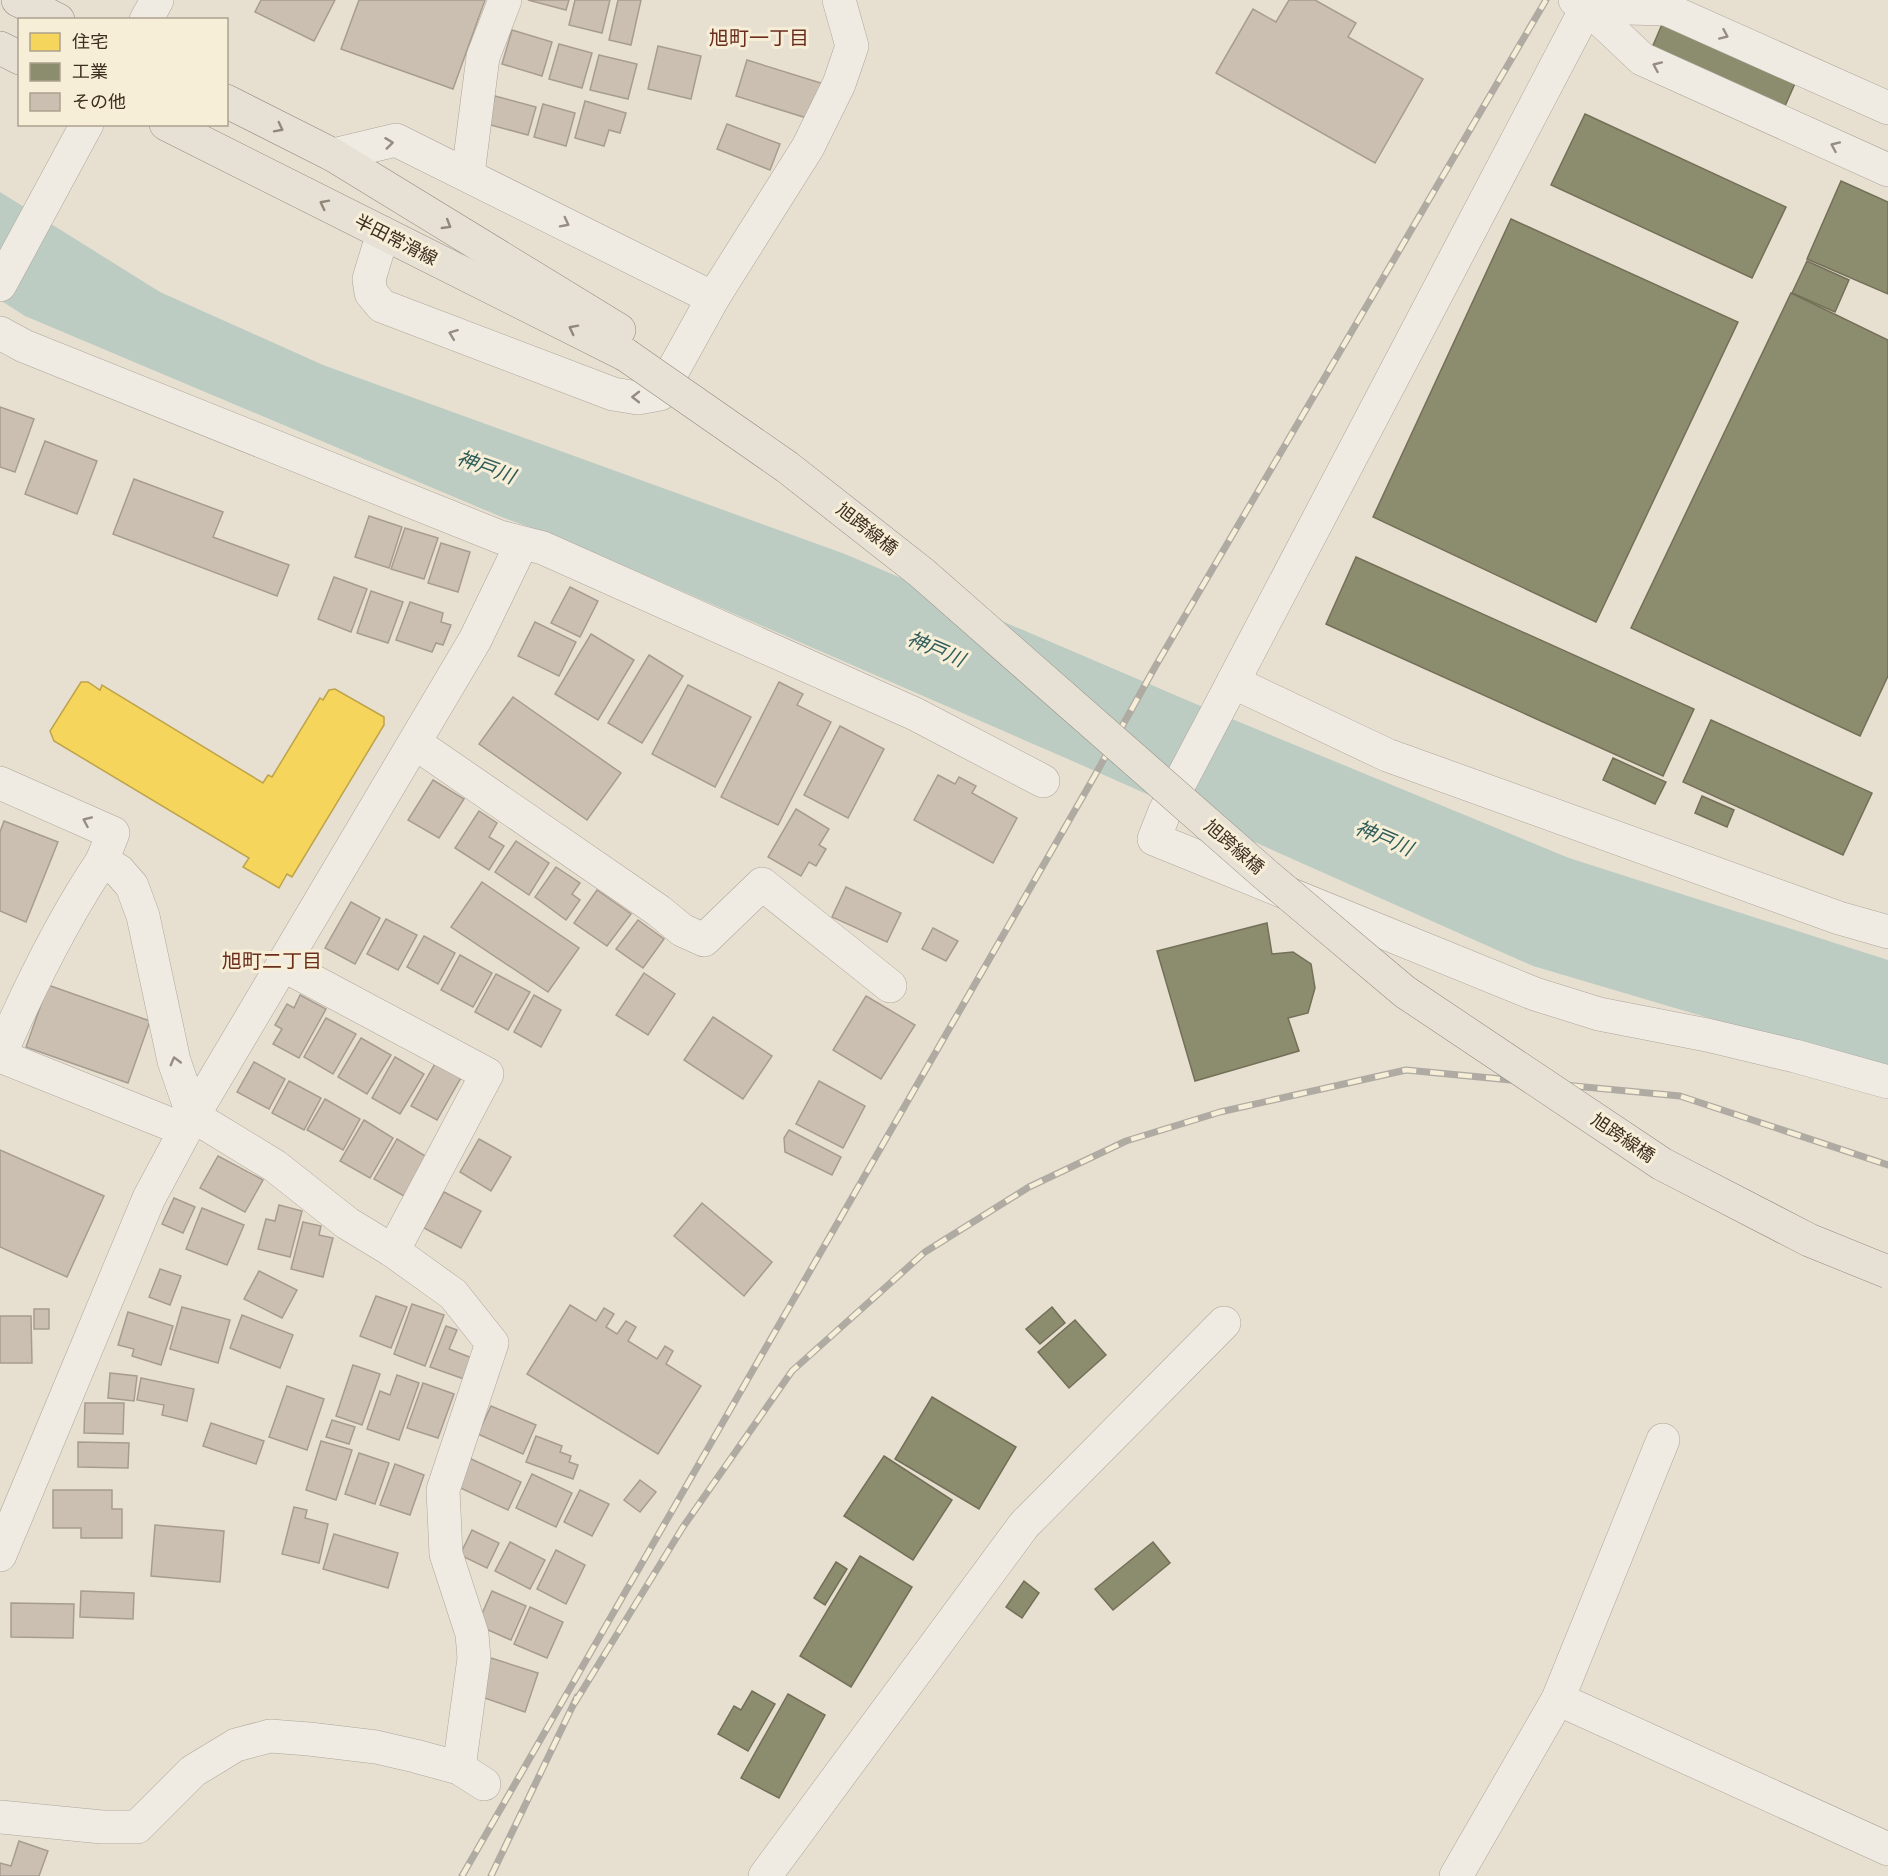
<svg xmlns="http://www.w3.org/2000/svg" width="1888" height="1876" font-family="'Crimson Pro','Noto Sans JP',serif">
<rect width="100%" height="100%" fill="#e7e0d1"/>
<!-- water -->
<path fill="#bcccc2" d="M0 192 160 292 323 365 845 554 1203 707 1569 858 1888 960V1071L1533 966 1077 763 558 537 504 518 25 316 0 300Z"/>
<!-- homes -->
<path fill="#f6d55c" stroke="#bea34a" stroke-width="1.5" d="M81 682H88L100 690 102 685 263 783 268 775 272 777 320 698 323 700 329 690 335 689 384 717V725L292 877 287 874 279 888 243 867 249 858 54 741 50 731Z"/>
<!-- industry -->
<g fill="#8c8c6e" stroke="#747057" stroke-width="1.5">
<path d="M1663 22 1797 79 1785 106 1651 50Z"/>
<path d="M1585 114 1786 207 1752 278 1551 185Z"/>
<path d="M1841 181 1888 202V294L1807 259Z"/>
<path d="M1511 219 1738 322 1596 622 1373 517Z"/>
<path d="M1807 261 1849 280 1835 312 1792 293Z"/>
<path d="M1791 293 1888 340V676L1860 736 1631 628Z"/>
<path d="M1356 557 1694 709 1663 776 1326 624Z"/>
<path d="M1711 720 1872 793 1843 855 1683 782Z"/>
<path d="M1613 758 1666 782 1655 804 1603 780Z"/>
<path d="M1702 796 1734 810 1727 827 1695 813Z"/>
<path d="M1267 923 1272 954 1293 952 1311 964 1315 988 1308 1013 1288 1018 1299 1051 1195 1081 1157 951Z"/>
<path d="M1052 1307 1065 1323 1040 1344 1026 1329Z"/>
<path d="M1075 1320 1106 1355 1069 1388 1038 1352Z"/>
<path d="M932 1397 1016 1447 979 1509 895 1459Z"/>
<path d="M884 1456 952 1500 913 1560 844 1516Z"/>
<path d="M1153 1542 1170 1563 1113 1610 1095 1589Z"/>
<path d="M860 1556 912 1587 851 1687 800 1656Z"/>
<path d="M836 1562 847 1569 825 1605 814 1598Z"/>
<path d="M1024 1581 1039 1593 1022 1618 1006 1607Z"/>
<path d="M752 1691 775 1704 748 1751 718 1734 734 1706 741 1710Z"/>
<path d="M788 1694 825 1715 779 1798 741 1778Z"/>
</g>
<!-- building -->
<g fill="#cbbfb2" stroke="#a89c90" stroke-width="1.5">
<path d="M261 0H335L314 41 255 12Z"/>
<path d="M359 0H485L453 89 341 49Z"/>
<path d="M528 0H569L566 10Z"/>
<path d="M575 0H610L602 33 569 25Z"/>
<path d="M618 0H641L631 45 609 40Z"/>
<path d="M1289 0H1315L1356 23 1348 37 1423 79 1375 163 1216 73 1253 9 1276 22Z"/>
<path d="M512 30 552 42 542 76 502 64Z"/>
<path d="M559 44 592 53 582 88 549 79Z"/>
<path d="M658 46 701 56 691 99 648 89Z"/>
<path d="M599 55 637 64 628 99 590 90Z"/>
<path d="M747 60 824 84 813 120 736 96Z"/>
<path d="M495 96 536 107 528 135 487 124Z"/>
<path d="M585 101 626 113 620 133 609 130 604 146 575 138Z"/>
<path d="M543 104 575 113 566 146 534 137Z"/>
<path d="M727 124 780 144 770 170 717 149Z"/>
<path d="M0 407 34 419 15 472 0 467Z"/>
<path d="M45 441 97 461 77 514 25 494Z"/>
<path d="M134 479 223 512 213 537 289 565 277 596 113 534Z"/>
<path d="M369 516 402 527 389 568 355 557Z"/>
<path d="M405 528 438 538 424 579 391 569Z"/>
<path d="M441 543 470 552 458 592 428 583Z"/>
<path d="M334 577 367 589 351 632 318 619Z"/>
<path d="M570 587 598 601 580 637 551 623Z"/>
<path d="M371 591 403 602 388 643 357 633Z"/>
<path d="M410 602 443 613 441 622 451 625 443 645 436 643 432 652 396 640Z"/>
<path d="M535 622 576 642 559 676 518 656Z"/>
<path d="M591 634 634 660 598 720 555 694Z"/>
<path d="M649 655 683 676 642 743 608 723Z"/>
<path d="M779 682 803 694 797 705 831 722 778 825 721 797Z"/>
<path d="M688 685 751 717 715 787 652 754Z"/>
<path d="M513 697 621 773 587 820 479 744Z"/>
<path d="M840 726 884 749 848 818 804 795Z"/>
<path d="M938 775 955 784 959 777 976 786 972 793 1017 818 993 863 914 820Z"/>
<path d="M433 780 464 799 439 838 408 820Z"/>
<path d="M796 809 829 829 819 845 826 849 816 866 809 862 801 876 768 857Z"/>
<path d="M479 811 497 823 489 837 504 846 489 870 455 848Z"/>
<path d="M4 821 58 842 26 922 0 911V832Z"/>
<path d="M516 841 549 863 529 895 495 872Z"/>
<path d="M556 867 580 883 572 894 580 900 566 920 535 897Z"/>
<path d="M482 882 579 948 548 992 451 927Z"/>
<path d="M846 887 901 913 887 942 832 917Z"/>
<path d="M597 890 631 914 607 946 574 923Z"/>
<path d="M351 902 380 918 355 964 325 948Z"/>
<path d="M386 919 417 935 398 970 367 954Z"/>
<path d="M638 920 664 939 643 968 616 949Z"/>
<path d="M933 928 958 941 946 961 922 949Z"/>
<path d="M424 936 455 953 438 984 407 967Z"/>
<path d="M460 955 492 973 473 1007 441 990Z"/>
<path d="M644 973 675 994 648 1035 616 1015Z"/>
<path d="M496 974 530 992 508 1030 475 1012Z"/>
<path d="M48 985 150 1021 128 1083 26 1047Z"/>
<path d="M300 995 326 1009 299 1058 273 1044 282 1029 275 1025 287 1004 294 1008Z"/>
<path d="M534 995 561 1010 541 1047 514 1032Z"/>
<path d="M866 996 915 1025 881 1079 833 1050Z"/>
<path d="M713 1017 772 1056 743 1099 684 1060Z"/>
<path d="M326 1018 356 1034 333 1074 304 1057Z"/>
<path d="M361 1038 391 1055 367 1094 338 1077Z"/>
<path d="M395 1057 424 1074 400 1114 372 1098Z"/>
<path d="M254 1062 285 1079 269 1109 237 1092Z"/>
<path d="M436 1062 462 1076 437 1120 411 1106Z"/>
<path d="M289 1081 321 1098 304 1130 272 1113Z"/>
<path d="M819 1081 865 1106 843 1148 796 1124Z"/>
<path d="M325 1099 360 1119 343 1150 307 1130Z"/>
<path d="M364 1120 393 1138 370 1178 340 1161Z"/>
<path d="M789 1130 841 1157 832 1175 785 1152 784 1138Z"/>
<path d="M397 1139 427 1157 404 1196 374 1179Z"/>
<path d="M479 1139 511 1157 491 1191 460 1172Z"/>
<path d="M0 1150 104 1196 67 1277 0 1247Z"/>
<path d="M218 1156 263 1180 245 1212 200 1188Z"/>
<path d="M444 1192 481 1211 461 1248 424 1228Z"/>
<path d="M174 1198 195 1207 183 1233 162 1224Z"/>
<path d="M702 1203 772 1262 744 1296 674 1236Z"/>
<path d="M279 1205 302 1211 290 1257 258 1249 266 1219 275 1221Z"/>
<path d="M202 1208 244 1225 227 1265 186 1249Z"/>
<path d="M303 1222 321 1226 319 1235 333 1238 323 1277 291 1269Z"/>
<path d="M160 1269 181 1276 170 1305 149 1297Z"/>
<path d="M259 1271 297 1290 282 1318 244 1299Z"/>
<path d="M376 1296 407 1307 391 1348 360 1336Z"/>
<path d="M412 1304 444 1315 425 1366 394 1354Z"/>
<path d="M570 1305 596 1321 604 1308 614 1314 606 1327 617 1334 626 1321 636 1327 628 1341 657 1359 665 1346 673 1351 666 1364 701 1386 658 1454 527 1374Z"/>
<path d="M182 1307 230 1320 218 1363 170 1349Z"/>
<rect x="34" y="1309" width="15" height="20"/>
<path d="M128 1312 173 1326 161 1365 132 1356 134 1349 118 1345Z"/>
<path d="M242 1315 293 1335 280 1368 230 1348Z"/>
<path d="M0 1316H31L32 1363H0Z"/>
<path d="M446 1326 457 1330 449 1349 472 1358 464 1379 430 1367Z"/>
<path d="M353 1365 380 1374 362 1425 336 1416Z"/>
<path d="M110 1373 137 1376 134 1401 108 1398Z"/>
<path d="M397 1375 419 1383 399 1440 367 1429 380 1391 390 1395Z"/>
<path d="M141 1378 194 1389 187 1421 162 1415 164 1405 137 1400Z"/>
<path d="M423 1383 454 1394 438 1438 407 1428Z"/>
<path d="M287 1386 324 1399 307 1450 269 1437Z"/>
<path d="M85 1403H124L123 1434 84 1433Z"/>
<path d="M491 1406 536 1425 523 1454 478 1434Z"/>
<path d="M332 1420 355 1427 349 1444 326 1437Z"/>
<path d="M211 1423 264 1441 256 1464 203 1446Z"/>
<path d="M536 1436 562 1446 560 1452 571 1456 569 1462 578 1465 573 1479 526 1462Z"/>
<path d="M321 1441 352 1450 336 1500 306 1490Z"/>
<path d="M78 1442 129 1443 128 1468 78 1467Z"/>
<path d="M359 1453 389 1463 375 1504 345 1494Z"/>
<path d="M469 1458 521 1482 508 1510 456 1486Z"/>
<path d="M395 1464 424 1475 410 1515 380 1505Z"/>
<path d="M532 1474 572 1493 556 1527 516 1508Z"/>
<path d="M640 1480 656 1492 640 1512 624 1500Z"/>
<path d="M53 1490H112V1509H122V1538H81V1528H53Z"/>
<path d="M580 1490 609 1504 592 1536 564 1522Z"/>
<path d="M294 1507 307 1510 305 1518 328 1524 319 1563 282 1554Z"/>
<path d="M155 1525 224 1531 220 1582 151 1576Z"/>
<path d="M472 1530 499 1543 487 1568 460 1555Z"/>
<path d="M334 1534 398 1553 388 1588 323 1569Z"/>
<path d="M510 1542 545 1560 530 1589 495 1571Z"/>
<path d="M556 1550 585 1565 566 1604 537 1589Z"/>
<path d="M81 1591 134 1593 133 1619 80 1617Z"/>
<path d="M492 1591 526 1606 511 1640 477 1625Z"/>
<path d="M11 1603 74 1604 73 1638 11 1637Z"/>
<path d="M530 1607 563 1622 547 1658 514 1644Z"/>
<path d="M491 1658 538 1673 525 1712 479 1696Z"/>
<path d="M19 1841 48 1851 39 1876H0V1863L11 1866Z"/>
</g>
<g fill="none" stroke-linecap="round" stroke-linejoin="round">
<!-- minor casing -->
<g stroke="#ada599" stroke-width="34">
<g id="minor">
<path d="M1575 0 1587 7 1233 682 1387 755 1839 918 1888 932"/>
<path d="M1587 7 1642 59 1888 170"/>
<path d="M1587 7 1666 9 1888 108"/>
<path d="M146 20 157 0"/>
<path d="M333 155 396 140 713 298 660 394 638 398 613 394 382 306 371 293 369 279 383 233"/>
<path d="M468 174 483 57 505 0"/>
<path d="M0 285 87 124"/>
<path d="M713 298 808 147 839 84 852 46 839 0"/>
<path d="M0 333 24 346 500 537 543 548 915 714 1043 781"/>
<path d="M1233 682 1165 811 1154 839 1535 994 1599 1014 1707 1035 1795 1056 1888 1082"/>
<path d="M415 743 659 911 682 930 704 940 762 884 890 986"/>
<path d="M0 783 113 833 102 861 119 871 132 886 143 916 174 1061 193 1116 275 1166 347 1223 393 1251 453 1294 492 1343 443 1490 446 1554 472 1634 474 1658 459 1768"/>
<path d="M283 965 487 1074 393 1251"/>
<path d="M0 1055C29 988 61 922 102 861"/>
<path d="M0 1056 185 1130"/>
<path d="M0 1555 149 1198 193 1116 475 640 522 543"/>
<path d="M1558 1699 1888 1849"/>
<path d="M0 1817 102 1827H137L193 1771 236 1745 270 1736 309 1739 376 1747 415 1756 459 1768 484 1784"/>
<path d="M765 1876 1024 1525 1224 1323"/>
<path d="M1456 1876 1558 1699 1663 1440"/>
</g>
</g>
<!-- major casing -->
<g stroke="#928b80" stroke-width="34">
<g id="major">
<path d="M18 0 58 20"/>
<path d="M0 48 20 58"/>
<path d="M226 101 333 155 619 330"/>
<path d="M166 124 626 355"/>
</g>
</g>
<!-- minor -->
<use href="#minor" stroke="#efebe3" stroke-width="33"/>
<!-- major -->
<use href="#major" stroke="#e6e1d4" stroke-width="33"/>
<!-- rail casing -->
<g stroke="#afaaa2" stroke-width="7">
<g id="rail">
<path d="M574 1704 683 1527 792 1371 925 1252 1029 1187 1126 1141 1220 1112 1406 1070 1680 1096 1888 1165"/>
<path d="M462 1876 1094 777 1155 667 1546 0"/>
<path d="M491 1876 577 1697"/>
</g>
</g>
<!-- rail -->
<use href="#rail" stroke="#f7eed8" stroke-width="4.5" stroke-dasharray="14" stroke-linecap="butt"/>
<!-- major-bridge casing -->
<g stroke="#928b80" stroke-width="34" stroke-linecap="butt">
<path id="major-bridge" d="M626 355 787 467 922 573 1266 875 1405 992 1662 1164 1809 1240 1888 1272"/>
</g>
<!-- major-bridge -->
<use href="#major-bridge" stroke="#e6e1d4" stroke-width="33"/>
</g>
<!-- one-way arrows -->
<defs><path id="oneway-chevron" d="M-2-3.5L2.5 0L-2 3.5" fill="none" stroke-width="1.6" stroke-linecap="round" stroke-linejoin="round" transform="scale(1.5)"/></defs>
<g stroke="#968c82">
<use href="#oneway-chevron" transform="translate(1724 35) rotate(24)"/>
<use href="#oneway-chevron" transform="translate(1657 66) rotate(-156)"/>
<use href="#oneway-chevron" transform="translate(389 143) rotate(-7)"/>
<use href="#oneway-chevron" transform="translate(1835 146) rotate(-156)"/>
<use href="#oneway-chevron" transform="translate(565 223) rotate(27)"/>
<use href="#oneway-chevron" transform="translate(453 334) rotate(-159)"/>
<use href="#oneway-chevron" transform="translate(636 397) rotate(-180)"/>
<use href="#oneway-chevron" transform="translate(87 821) rotate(-156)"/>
<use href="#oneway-chevron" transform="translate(175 1061) rotate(-105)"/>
</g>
<g stroke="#92887a">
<use href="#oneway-chevron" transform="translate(279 128) rotate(27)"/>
<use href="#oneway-chevron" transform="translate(324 204) rotate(-153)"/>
<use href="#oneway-chevron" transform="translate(447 225) rotate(31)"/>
<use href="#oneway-chevron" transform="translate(573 329) rotate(-153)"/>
</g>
<g text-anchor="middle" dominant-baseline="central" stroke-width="6" stroke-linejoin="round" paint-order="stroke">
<!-- street labels -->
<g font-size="18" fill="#3d2e20" stroke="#f7eed8">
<text transform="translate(396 240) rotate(27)">半田常滑線</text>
<text transform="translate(867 529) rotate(38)">旭跨線橋</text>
<text transform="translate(1234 847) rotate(41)">旭跨線橋</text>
<text transform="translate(1623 1138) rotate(34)">旭跨線橋</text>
</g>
<!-- neighbourhood labels -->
<g font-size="20" fill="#6b2e1e" stroke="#f7eed8">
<text x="759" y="38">旭町一丁目</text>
<text x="272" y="961">旭町二丁目</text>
</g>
<!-- water labels -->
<g font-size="20" font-style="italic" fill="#2f5d5a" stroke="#f7eed8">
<text transform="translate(486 467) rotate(20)">神戸川</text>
<text transform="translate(936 649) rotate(23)">神戸川</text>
<text transform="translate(1384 838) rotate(23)">神戸川</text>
</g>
</g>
<!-- legend -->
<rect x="18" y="18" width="210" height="108" fill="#f7eed8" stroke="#ada18e" stroke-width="1.5"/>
<rect x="30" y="33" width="30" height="18" fill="#f6d55c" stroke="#ada18e" stroke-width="1.5"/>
<text x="72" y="48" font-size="18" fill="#3d2e20">住宅</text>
<rect x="30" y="63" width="30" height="18" fill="#8c8c6e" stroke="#ada18e" stroke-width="1.5"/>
<text x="72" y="78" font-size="18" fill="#3d2e20">工業</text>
<rect x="30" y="93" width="30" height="18" fill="#cbbfb2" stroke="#ada18e" stroke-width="1.5"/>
<text x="72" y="108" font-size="18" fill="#3d2e20">その他</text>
</svg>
